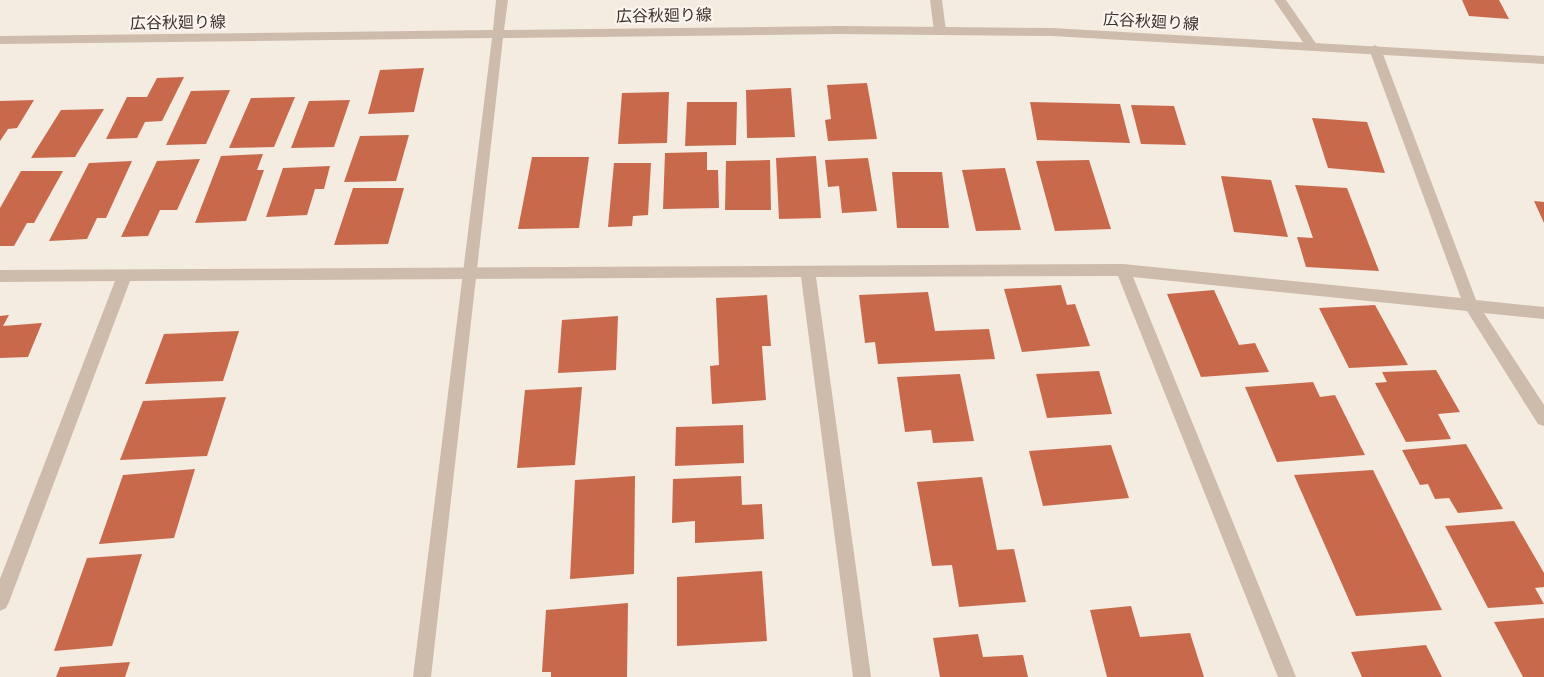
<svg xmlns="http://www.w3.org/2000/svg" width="1544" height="677" font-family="Manrope,'Noto Sans JP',sans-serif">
<rect width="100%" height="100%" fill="#f4ebe1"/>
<!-- building -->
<g fill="#c8694b">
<path d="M1462 0H1499L1509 19 1469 16Z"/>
<path d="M424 68 414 112 368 114 380 70Z"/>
<path d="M184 77 162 121 145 122 137 138 106 139 127 97H147L157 78Z"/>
<path d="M867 83 877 139 828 141 825 120 831 119 827 85Z"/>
<path d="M791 88 795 137 747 138 746 90Z"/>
<path d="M230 90 206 144 166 145 191 91Z"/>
<path d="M669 92 667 143 618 144 622 93Z"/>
<path d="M295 97 274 147 229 148 251 98Z"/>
<path d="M34 100 17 128 8 129 0 141V101Z"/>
<path d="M350 100 334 147 291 148 309 101Z"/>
<path d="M687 102H737L736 145 685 146Z"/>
<path d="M1030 102 1120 104 1130 143 1037 140Z"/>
<path d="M1131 105 1174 106 1186 145 1141 144Z"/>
<path d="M104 109 75 157 31 158 61 110Z"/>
<path d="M1312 118 1367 122 1385 173 1328 168Z"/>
<path d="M409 135 396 181 344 182 360 136Z"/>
<path d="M707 152V170H718L719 208 663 209 665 153Z"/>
<path d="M263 154 257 170H264L246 221 195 223 221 156Z"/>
<path d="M816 156 821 218 779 219 776 158Z"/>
<path d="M532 157H589L579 228 518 229Z"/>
<path d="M868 158 877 211 842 213 839 186 828 187 825 160Z"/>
<path d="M200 159 177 210H160L148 236 121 237 157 161Z"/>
<path d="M770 160 771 210H725L726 161Z"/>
<path d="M1089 160 1111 229 1055 231 1036 161Z"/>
<path d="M132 161 106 218H97L87 239 49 241 89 163Z"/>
<path d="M614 163H651L648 215 633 216 632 226 608 227Z"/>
<path d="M330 166 324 189H315L307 215 266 217 283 168Z"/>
<path d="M1005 168 1021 230 976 231 962 170Z"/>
<path d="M21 171H63L34 223H27L14 246H0V208Z"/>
<path d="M892 172H942L949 228H897Z"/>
<path d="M1221 176 1271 180 1288 237 1234 232Z"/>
<path d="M1295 185 1347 188 1379 271 1306 267 1297 237 1313 238Z"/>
<path d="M353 188H404L388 244 334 245Z"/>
<path d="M1534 201 1544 202V223Z"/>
<path d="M1061 285 1067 305 1075 304 1090 346 1022 352 1004 289Z"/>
<path d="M1214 290 1239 345 1255 343 1269 372 1201 377 1167 294Z"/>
<path d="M928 292 935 331 989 329 995 359 878 364 875 342 865 343 859 295Z"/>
<path d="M767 295 771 346H762L766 400 712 404 710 366 719 365 716 298Z"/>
<path d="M1375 305 1408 365 1349 368 1319 308Z"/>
<path d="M9 315 3 326 42 323 28 357 0 358V316Z"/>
<path d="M618 316 616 370 558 373 562 320Z"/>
<path d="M239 331 223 381 145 384 164 334Z"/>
<path d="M1436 370 1460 412 1438 414 1451 439 1406 442 1375 383 1387 382 1382 372Z"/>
<path d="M1099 371 1112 414 1047 418 1036 374Z"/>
<path d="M960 374 974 441 933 443 931 430 905 432 897 377Z"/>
<path d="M1313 382 1320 397 1335 395 1365 455 1277 462 1245 387Z"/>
<path d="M582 387 575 465 517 468 525 390Z"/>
<path d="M226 397 207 456 120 460 143 401Z"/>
<path d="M743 425 744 463 675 466 676 427Z"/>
<path d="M1466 444 1503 509 1458 513 1449 498 1435 499 1428 484 1420 485 1402 450Z"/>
<path d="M1111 445 1129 498 1043 506 1029 451Z"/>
<path d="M195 469 174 538 99 544 123 475Z"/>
<path d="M1373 470 1442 610 1356 616 1294 475Z"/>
<path d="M635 476 634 574 570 579 575 480Z"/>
<path d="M741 476 742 505 762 504 764 539 695 543V521L672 523 673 479Z"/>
<path d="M982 477 997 550 1014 549 1026 602 959 607 952 565 932 566 917 482Z"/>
<path d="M1514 521 1544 573V587L1535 588 1544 604 1488 608 1445 526Z"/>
<path d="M142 554 112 646 54 651 87 558Z"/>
<path d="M762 571 767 641 677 646V577Z"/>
<path d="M628 603 627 677H551V672H542L546 610Z"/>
<path d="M1131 606 1140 637 1190 633 1204 677H1107L1090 610Z"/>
<path d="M1544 618V677H1523L1494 622Z"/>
<path d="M978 634 983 657 1023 655 1028 677H940L933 638Z"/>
<path d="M1426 645 1442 677H1362L1351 652Z"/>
<path d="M130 662 125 677H56L60 667Z"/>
</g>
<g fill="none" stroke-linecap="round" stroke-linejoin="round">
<!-- minor -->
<g fill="#cdbbac" fill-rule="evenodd">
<path d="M930 0H942L946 31 944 34 940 35 934 31Z"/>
<path d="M1274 0H1286L1317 45 1315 48H1307Z"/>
<path d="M1375 45 1381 49 1476 300 1544 307V319L1484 313 1544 405V426L1538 424 1467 311 1133 277 1296 677H1278L1118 276 816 277 871 677H853L801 277 130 281 9 602 6 608 0 611V579L115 281 0 282V270L1123 264 1461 298 1369 49Z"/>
</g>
<!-- tertiary -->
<path fill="#cdbbac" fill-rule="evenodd" d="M496 0H508L504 30 839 26 1052 28 1544 56V64L1052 36 839 34 503 38 431 677H413L492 38 0 44V36L493 30Z"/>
</g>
<g text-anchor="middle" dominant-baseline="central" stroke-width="4.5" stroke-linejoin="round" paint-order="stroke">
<!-- far-street labels -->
<g font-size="16" fill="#3b302b" stroke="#fbf5ee">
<text transform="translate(664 15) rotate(-1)">広谷秋廻り線</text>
<text transform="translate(1151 21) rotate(3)">広谷秋廻り線</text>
<text transform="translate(178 22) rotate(-1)">広谷秋廻り線</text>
</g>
</g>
</svg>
